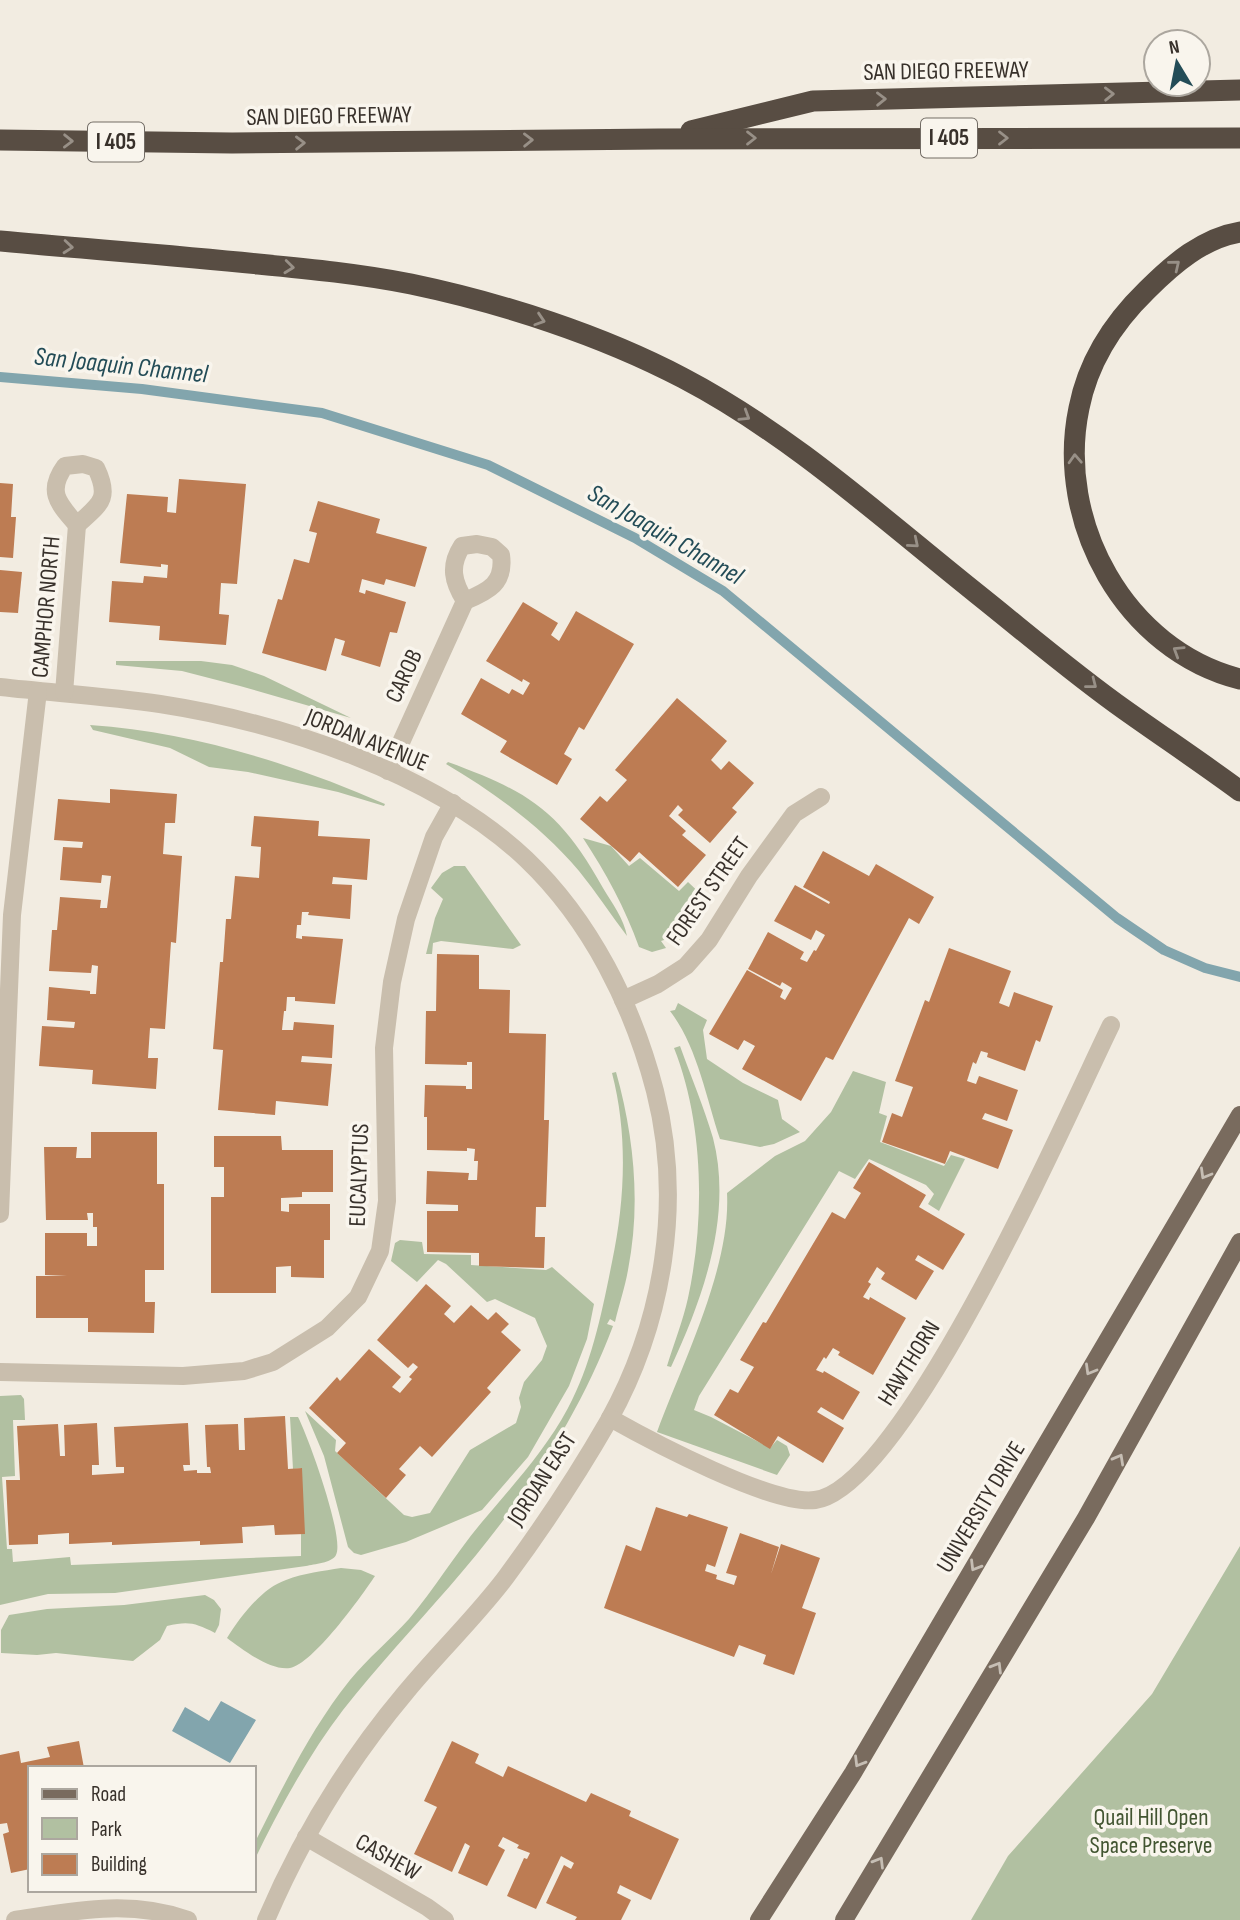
<svg xmlns="http://www.w3.org/2000/svg" width="1240" height="1920" font-family="'Sofia Sans Condensed',sans-serif">
<rect width="100%" height="100%" fill="#f2ece1"/>
<!-- green -->
<g fill="#b1c0a1">
<path d="M116 661H201L232 665 264 676 351 718 240 686 182 671 116 665Z"/>
<path d="M90 725C192 732 291 763 385 804L384 806 338 792 248 772 209 767 170 748 93 730Z"/>
<path d="M448 762C530 792 560 811 603 888 612 903 624 919 627 936 611 915 596 892 579 871 542 827 495 793 446 764Z"/>
<path d="M583 838 611 846 629 866 640 858 679 891 688 882 707 900 684 938 673 945 670 938 661 941 666 948 652 952 639 947C625 908 606 873 583 838Z"/>
<path d="M454 866H465L521 945 513 949 441 941 433 943 432 954H426L435 918 443 899 431 888 442 873Z"/>
<path d="M678 1003 707 1020 703 1030 707 1059 743 1083 778 1100 782 1119 800 1132 774 1144 760 1147 720 1139C706 1097 697 1046 670 1011L675 1010Z"/>
<path d="M680 1046C691 1077 704 1107 713 1138 733 1215 703 1298 671 1367L667 1366C674 1343 683 1321 688 1298 705 1219 704 1124 674 1048Z"/>
<path d="M853 1071 886 1082 879 1113 887 1116 880 1142 944 1166 951 1155 965 1159 939 1211 928 1204 934 1194 926 1185 869 1159 855 1179 839 1171 699 1396 694 1410 711 1417 770 1448 777 1440 787 1446 790 1455 777 1475 657 1432C683 1362 731 1267 727 1193L775 1156 805 1141 831 1112Z"/>
<path d="M616 1072C634 1136 641 1204 628 1270 625 1287 619 1305 615 1322L610 1319 607 1324 613 1326C577 1422 517 1509 450 1586 414 1627 377 1667 343 1710 308 1756 279 1809 254 1861V1844C283 1787 310 1730 350 1680 368 1658 390 1640 409 1619 435 1588 456 1553 482 1522 513 1485 545 1451 568 1408 592 1363 602 1312 612 1262 625 1201 628 1134 612 1073Z"/>
<path d="M400 1240 422 1242 424 1254 471 1255V1265L546 1270 552 1267 594 1304 587 1339 569 1386 528 1457 482 1510 406 1542 361 1555 354 1553 348 1547 324 1456 305 1411 336 1440 335 1451 404 1515 412 1517 430 1513 470 1450 516 1423 521 1407 519 1398 524 1382 542 1360 547 1346 535 1318 495 1299 487 1302 446 1264 438 1260 417 1282 391 1261 395 1243Z"/>
<path d="M21 1395 24 1399 25 1420H13L15 1476 2 1477 7 1549H12L13 1562 70 1557 71 1565 301 1556V1468L293 1469 290 1417H298C308 1436 345 1538 336 1555 332 1563 314 1564 306 1566L115 1593 48 1594 0 1605V1396Z"/>
<path d="M1240 1546V1920H971L1008 1856 1152 1694Z"/>
<path d="M341 1568 361 1570 375 1576C361 1597 313 1664 290 1668 270 1671 242 1649 227 1638 240 1617 262 1588 286 1580 304 1573 323 1571 341 1568Z"/>
<path d="M205 1595 214 1600 221 1609 219 1625 215 1633C195 1623 189 1621 167 1626L160 1640 133 1661 56 1653 37 1655 1 1653V1630L9 1615 47 1609 124 1605Z"/>
</g>
<!-- water -->
<path fill="#82a5ad" d="M221 1701 256 1720 230 1763 172 1731 185 1707 209 1721Z"/>
<g fill="none" stroke-linecap="round" stroke-linejoin="round">
<!-- stream -->
<path stroke="#82a5ad" stroke-width="10" d="M0 377 142 389 322 413 488 465 635 538 723 591 1117 918 1164 950 1205 968 1240 977"/>
</g>
<!-- building -->
<g fill="#bd7c53">
<path d="M179 479 246 484 237 584 221 583 219 614 229 615 226 645 159 640 160 626 109 622 112 581 143 583 144 576 167 578 168 565 161 564V567L120 563 127 494 168 497 167 512 176 513Z"/>
<path d="M0 483 13 484 11 517H16L13 558 0 557Z"/>
<path d="M318 501 380 519 376 533 427 547 415 587 386 579 384 585 362 579 359 592 365 594 366 590 406 602 397 633 390 632 380 667 341 655 345 641 335 638 326 671 262 653 278 599 282 600 294 559 309 563 317 533 309 531Z"/>
<path d="M0 570 22 572 18 613 0 612Z"/>
<path d="M523 602 558 623 551 635 559 641 576 611 634 644 584 730 579 727 564 754 572 759 557 785 500 752 507 741 461 714 481 678 509 694 512 689 523 695 530 683 523 679 522 682 486 661Z"/>
<path d="M677 698 727 741 711 760 721 770 729 761 754 783 732 808 737 812 710 843 678 815 683 810 678 805 669 816 686 831 682 835 706 855 678 887 639 852 630 862 580 819 600 796 607 802 627 780 615 770Z"/>
<path d="M110 789 177 794 175 823H165L163 854 182 856 176 943 171 942 165 1029 150 1028 148 1058H158L156 1089 92 1084 93 1070 39 1066 42 1026 74 1028 75 1022 47 1020 49 987 90 991V994H96L98 966 92 965 91 973 49 971 52 930H57L60 897 101 900 100 908H107L111 876 102 875 101 883 60 880 63 847 82 848 83 842 54 840 58 799 110 803Z"/>
<path d="M254 816 319 821 318 836 370 839 367 880 333 877 332 884 352 885 350 919 308 915 309 912H302L301 925H297L296 938 302 939V936L343 939 335 1004 295 1001V997H287L286 1011H284L282 1030H293L294 1022 334 1025 332 1058 302 1056 301 1062 332 1064 328 1106 276 1101 275 1115 218 1110 223 1050 213 1049 220 962H223L226 919H231L235 876 259 878 261 847 251 846Z"/>
<path d="M823 851 869 876 876 864 934 897 919 924 909 918 833 1060 826 1057 801 1101 742 1069 755 1046 744 1040 738 1050 709 1034 747 970 783 990 780 997 785 1000 792 988 782 982 780 986 748 969 768 932 804 952 800 959 807 962 814 950 816 951 825 935 816 930 811 940 774 921 795 885 829 904 830 902 803 887Z"/>
<path d="M949 948 1011 971 999 1003 1009 1007 1014 992 1053 1006 1040 1042 1036 1040 1025 1071 987 1057 988 1053 981 1051 976 1064 973 1062 967 1081 976 1084 979 1076 1018 1090 1007 1121 985 1113 982 1119 1013 1130 998 1169 950 1151 945 1164 882 1142 892 1113 902 1117 913 1087 895 1081 925 1000 929 1002Z"/>
<path d="M437 954 479 955V989L510 990 509 1033 546 1034 544 1120H549L546 1207H536L535 1237H545L544 1268 479 1266V1253L427 1252V1211H458V1205L426 1204 427 1171 469 1173 468 1180H477L478 1161H474L475 1149 467 1148V1151L427 1150V1117H424L425 1085 466 1086V1089H472V1062H467V1065L425 1064 426 1011H436Z"/>
<path d="M91 1132H157V1184H164V1270H145V1302H155L154 1333 88 1332V1318H36V1276H67L45 1275V1233H87V1246H97V1227H93V1213H87L88 1220H46L44 1147H77L76 1158H91Z"/>
<path d="M214 1136H281L282 1150H333V1192H302V1197L281 1198V1211L289 1212V1204H330V1240H324V1278L291 1277V1266L276 1267V1293H211V1197H224V1167H214Z"/>
<path d="M869 1162 926 1195 919 1207 965 1234 943 1270 918 1255 915 1260 934 1271 916 1300 881 1279 885 1273 877 1267 868 1282 871 1284 863 1297 869 1300 870 1297 906 1318 873 1375 838 1355 840 1352 833 1348 826 1359 824 1357 816 1370 823 1373 824 1371 860 1392 843 1420 821 1407 817 1412 844 1428 823 1463 778 1436 770 1449 714 1415 730 1389 738 1393 754 1367 740 1360 763 1322 766 1323 832 1212 845 1219 861 1193 853 1188Z"/>
<path d="M426 1284 451 1306 444 1314 454 1323 471 1305 488 1320 496 1312 509 1324 501 1332 521 1350 487 1388 491 1392 432 1457 420 1446 399 1469 406 1475 386 1498 337 1453 346 1443 309 1408 337 1377 340 1381 369 1349 401 1377 392 1387 400 1393 412 1379 409 1377 418 1367 413 1363 408 1368 377 1340Z"/>
<path d="M285 1416 288 1469 302 1468 305 1534 275 1535 274 1525 242 1527 243 1543 200 1545V1541L112 1545V1542L69 1544V1533L38 1535V1544L9 1545 6 1480H20L17 1426 58 1424 60 1456H65L64 1425 97 1423 99 1465H92V1475L124 1473V1467H116L114 1427 188 1423 190 1465H183L184 1471 197 1470V1473H211L210 1467H207L205 1425 238 1424 239 1450H245L244 1418Z"/>
<path d="M656 1507 687 1517 689 1514 728 1527 715 1567 707 1564 705 1571 717 1575 716 1579 734 1585 737 1576 726 1573 740 1533 779 1547 771 1574 781 1544 820 1558 802 1608 816 1613 794 1675 763 1664 766 1655 739 1645 734 1657 604 1608 626 1545 641 1551Z"/>
<path d="M79 1741 84 1768H30V1869L11 1873 3 1834 9 1832 7 1823 0 1824V1755L19 1751 21 1763 50 1757 47 1747Z"/>
<path d="M452 1741 479 1754 475 1763 503 1777 508 1766 586 1802 591 1793 631 1811 629 1816 679 1839 651 1900 620 1885 617 1893 631 1900 621 1920H575L577 1917 546 1903 564 1865 571 1869 574 1863 561 1856 536 1909 507 1896 524 1858 527 1859 530 1853 517 1848 519 1845 503 1837 498 1846 505 1850 487 1886 458 1873 470 1846 465 1843 452 1872 414 1854 437 1807 424 1801Z"/>
</g>
<g fill="none" stroke-linecap="round" stroke-linejoin="round">
<!-- minor -->
<g stroke="#c9bead" stroke-width="18">
<path d="M83 464 96 468C111 499 100 504 77 525 59 504 46 492 65 466Z"/>
<path d="M477 544 492 547 501 555C505 583 489 591 465 601 453 582 449 566 462 546Z"/>
<path d="M0 687C53 693 107 696 160 704 283 723 435 773 526 859 591 921 633 1006 655 1091 683 1201 664 1321 609 1420 578 1474 543 1527 506 1577 476 1617 438 1653 406 1692 348 1761 301 1838 266 1920"/>
<path d="M64 693 77 525"/>
<path d="M388 771 465 601"/>
<path d="M623 1000 658 984 686 966 709 940 749 876 794 814 821 797"/>
<path d="M0 1214 12 915 38 691"/>
<path d="M0 1372 183 1376 244 1371 273 1362 327 1328 358 1297 380 1251 387 1201 384 1048 392 982 406 919 434 837 453 803"/>
<path d="M610 1418C651 1441 773 1506 815 1500 905 1488 1069 1111 1111 1025"/>
<path d="M306 1837 427 1907 445 1920"/>
<path d="M15 1920C74 1911 130 1899 188 1920"/>
</g>
<!-- major -->
<g stroke="#796b5e" stroke-width="18">
<path d="M759 1920 853 1773 1240 1115"/>
<path d="M844 1920 1086 1518 1240 1242"/>
</g>
<!-- highway -->
<g stroke="#584d43" stroke-width="21">
<path d="M691 131 813 101 1240 90"/>
<path d="M0 140 232 143 659 139 1240 138"/>
<path d="M1240 232C1203 238 1173 264 1147 290 1114 322 1088 362 1079 408 1055 522 1125 650 1240 679"/>
<path d="M0 241C86 249 172 255 258 264 310 269 361 274 411 284 502 303 601 335 683 378 790 434 882 518 976 593 1025 632 1074 674 1125 710 1163 737 1202 763 1240 791"/>
</g>
</g>
<!-- one-way arrows -->
<defs><path id="oneway-chevron" d="M-2-3.5L2.5 0L-2 3.5" fill="none" stroke-width="1.6" stroke-linecap="round" stroke-linejoin="round" transform="scale(1.75)"/></defs>
<g stroke="#989087">
<use href="#oneway-chevron" transform="translate(1109 94) rotate(-1)"/>
<use href="#oneway-chevron" transform="translate(881 99) rotate(-1)"/>
<use href="#oneway-chevron" transform="translate(751 138)"/>
<use href="#oneway-chevron" transform="translate(1003 138)"/>
<use href="#oneway-chevron" transform="translate(528 140) rotate(-1)"/>
<use href="#oneway-chevron" transform="translate(68 141) rotate(1)"/>
<use href="#oneway-chevron" transform="translate(300 143) rotate(-1)"/>
<use href="#oneway-chevron" transform="translate(68 247) rotate(5)"/>
<use href="#oneway-chevron" transform="translate(1175 265) rotate(-39)"/>
<use href="#oneway-chevron" transform="translate(289 267) rotate(6)"/>
<use href="#oneway-chevron" transform="translate(540 320) rotate(18)"/>
<use href="#oneway-chevron" transform="translate(745 416) rotate(32)"/>
<use href="#oneway-chevron" transform="translate(1075 459) rotate(-93)"/>
<use href="#oneway-chevron" transform="translate(914 543) rotate(40)"/>
<use href="#oneway-chevron" transform="translate(1178 651) rotate(-148)"/>
<use href="#oneway-chevron" transform="translate(1092 684) rotate(38)"/>
</g>
<g stroke="#c6beb4">
<use href="#oneway-chevron" transform="translate(1205 1174) rotate(120)"/>
<use href="#oneway-chevron" transform="translate(1090 1370) rotate(120)"/>
<use href="#oneway-chevron" transform="translate(1119 1459) rotate(-61)"/>
<use href="#oneway-chevron" transform="translate(975 1566) rotate(121)"/>
<use href="#oneway-chevron" transform="translate(997 1667) rotate(-59)"/>
<use href="#oneway-chevron" transform="translate(859 1762) rotate(121)"/>
<use href="#oneway-chevron" transform="translate(879 1862) rotate(-59)"/>
</g>
<g text-anchor="middle" dominant-baseline="central" stroke-width="7" stroke-linejoin="round" paint-order="stroke">
<!-- shield labels -->
<g fill="#f9f5ed" stroke="#726c65" stroke-width="2">
<rect x="921" y="118.5" width="56" height="39" rx="5"/>
<rect x="88" y="122.5" width="56" height="39" rx="5"/>
</g>
<g font-size="23" font-weight="bold" fill="#38312b">
<text x="949" y="138">I 405</text>
<text x="116" y="142">I 405</text>
</g>
<!-- street labels -->
<g font-size="24" fill="#38312b" stroke="#f9f5ed">
<text transform="translate(946 71) rotate(-1)">SAN DIEGO FREEWAY</text>
<text transform="translate(329 116) rotate(-1)">SAN DIEGO FREEWAY</text>
<text transform="translate(46 607) rotate(-85)">CAMPHOR NORTH</text>
<text transform="translate(404 676) rotate(-65)">CAROB</text>
<text transform="translate(367 740) rotate(22)">JORDAN AVENUE</text>
<text transform="translate(708 891) rotate(-55)">FOREST STREET</text>
<text transform="translate(359 1175) rotate(-88)">EUCALYPTUS</text>
<text transform="translate(909 1363) rotate(-58)">HAWTHORN</text>
<text transform="translate(542 1479) rotate(-57)">JORDAN EAST</text>
<text transform="translate(981 1507) rotate(-59)">UNIVERSITY DRIVE</text>
<text transform="translate(388 1857) rotate(29)">CASHEW</text>
</g>
<!-- park labels -->
<g font-size="24" fill="#425531" stroke="#f9f5ed">
<text x="1151" y="1817">Quail Hill Open<tspan x="1151" dy="28">Space Preserve</tspan></text>
</g>
<!-- water labels -->
<g font-size="26" font-style="italic" fill="#234c57" stroke="#f9f5ed">
<text transform="translate(121 366) rotate(6)">San Joaquin Channel</text>
<text transform="translate(665 535) rotate(30)">San Joaquin Channel</text>
</g>
</g>
<!-- legend -->
<rect x="28" y="1766" width="228" height="126" fill="#f9f5ed" stroke="#aca79f" stroke-width="2"/>
<rect x="42" y="1789" width="35" height="10" fill="#796b5e" stroke="#aca79f" stroke-width="2"/>
<text x="91" y="1801" font-size="21" fill="#38312b">Road</text>
<rect x="42" y="1818" width="35" height="21" fill="#b1c0a1" stroke="#aca79f" stroke-width="2"/>
<text x="91" y="1836" font-size="21" fill="#38312b">Park</text>
<rect x="42" y="1854" width="35" height="21" fill="#bd7c53" stroke="#aca79f" stroke-width="2"/>
<text x="91" y="1871" font-size="21" fill="#38312b">Building</text>
<!-- north arrow -->
<g transform="translate(1177 63) rotate(350)"><circle r="33" fill="#f9f5ed" stroke="#aca79f" stroke-width="2"/>
<path d="M0-5L12 26L0 18L-12 26Z" fill="#234c57"/>
<text y="-10" font-size="19" font-weight="bold" text-anchor="middle" fill="#38312b">N</text>
</g>
</svg>
